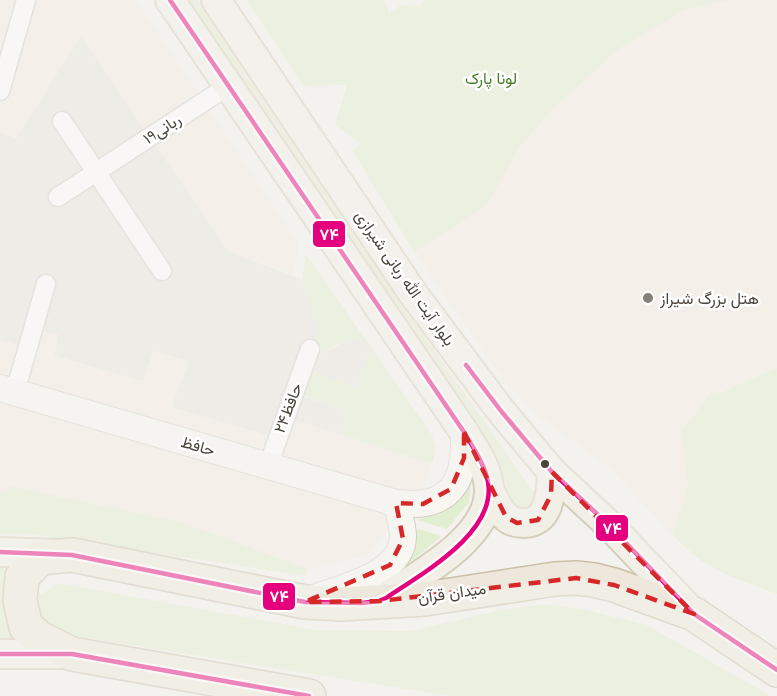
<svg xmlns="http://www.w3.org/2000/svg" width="777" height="696" font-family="Helvetica,Vazirmatn,sans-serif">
<rect width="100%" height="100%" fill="#f4f2ee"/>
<!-- residential -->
<path fill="#e7e4dc" d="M81 36 229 252 302 279 317 327 316 354 320 355 342 343 356 339 371 344 357 388 311 372 301 396 349 411 342 435 291 419 270 436 171 407 189 361 144 382 53 355 58 335 38 330 21 346 0 340V132L16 138Z"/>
<!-- commercial -->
<g fill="#f3ebdf">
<path d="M0 0H136L299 244 292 274 229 252 81 37 16 138 0 132Z"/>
<path d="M729 0H777V368L723 392 711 393 682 432 688 486 672 535 612 470 540 417 504 381 414 252 487 205 518 149 552 109 621 47 685 10Z"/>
<path d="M38 330 59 335 54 356 143 381 153 351 189 361 171 407 269 436 291 419 432 464 425 485 367 555 308 569 181 522 10 486 7 493 0 491V340L21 346Z"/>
</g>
<!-- green -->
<g fill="#e1eecf">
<path d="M185 0H197L400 301 535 494V508L516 509 498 463 486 442Z"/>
<path d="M247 0H384L389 14 401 5 419 6 425 0H729L685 10 621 47 552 109 518 149 487 205 414 252 352 150 361 144 335 125 347 85 304 86Z"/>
<path d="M306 254 432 435 436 450 432 464 342 435 349 411 301 395 311 371 357 388 371 344C350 336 337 343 320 355L316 354 317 327 302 279Z"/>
<path d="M777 368V594L729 576 701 561 672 535 688 486 681 432 711 393 723 392Z"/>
<path d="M472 477 469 502 447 529 416 520C448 512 454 504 472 477Z"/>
<path d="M9 486 181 522 308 569 306 576 32 534H0V491L7 493Z"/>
<path d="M418 529 441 536 401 571 407 561Z"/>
<path d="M0 565 16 566C1 597 1 605 13 638H0Z"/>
<path d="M58 583 316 630 410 631 502 610 544 604 582 609 647 625 771 696H450L87 638 58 632 42 617 39 596Z"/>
</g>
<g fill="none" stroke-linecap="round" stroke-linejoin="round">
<!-- street casing -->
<g stroke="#d2d0cb" stroke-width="21">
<g id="street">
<path d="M0 91 26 0"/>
<path d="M62 121 162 271"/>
<path d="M58 197 228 86"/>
<path d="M15 392 46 284"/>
<path d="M268 466 310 349"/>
</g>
</g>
<!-- secondary casing -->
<g stroke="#d3cfc5" stroke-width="28">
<g id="secondary">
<path d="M0 388 396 503C405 504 416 505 425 503 462 496 465 463 464 432"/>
<path d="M311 599C340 588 403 575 403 536 403 525 399 514 396 503"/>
</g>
</g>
<!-- primary casing -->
<g stroke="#d6cebb" stroke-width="32">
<g id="primary">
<path d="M170 0 464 432C474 449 489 469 489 490 490 539 415 577 380 601"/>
<path d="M216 0 412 292 501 411 552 472 607 523 694 614"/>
<path d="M489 489C494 498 499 511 506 517 511 522 518 523 524 523 550 523 551 492 552 472"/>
<path d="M0 552 61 554"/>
<path d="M0 654H72"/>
</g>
</g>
<!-- highway casing -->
<g stroke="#ccbfa9" stroke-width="36">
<path id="highway" d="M309 696 72 654 40 638 26 627 20 600 22 577 40 558 72 555 305 602 342 604 425 599 555 579 576 578 594 580 614 585 694 614 777 670"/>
</g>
<!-- street -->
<use href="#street" stroke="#fdfdfc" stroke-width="18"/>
<!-- secondary -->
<use href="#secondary" stroke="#f7f6f1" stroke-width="26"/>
<!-- primary -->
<use href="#primary" stroke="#f2efe6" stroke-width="28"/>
<!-- highway -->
<use href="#highway" stroke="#ede8db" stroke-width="33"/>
<!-- bus-1 casing -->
<g stroke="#fff" stroke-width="9">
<g id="bus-1">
<path d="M466 365 501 411 552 472 607 523 694 614 777 670"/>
<path d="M0 552 72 555 305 602 362 603 379 601 386 598C421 574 497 533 488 482 485 464 473 448 464 432L170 0"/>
<path d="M0 654H72L309 696"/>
</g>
</g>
<!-- bus-1 -->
<use href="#bus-1" stroke="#e5007d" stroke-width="4.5"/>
</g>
<!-- marked area -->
<path d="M0 0H777V696H0ZM464 432 506 517 517 523 538 520 551 495 552 472 694 614 614 585 576 578 380 601 305 602 390 565 403 539 396 503 423 504 451 489 464 458Z" fill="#f4f2ee" fill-opacity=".55" fill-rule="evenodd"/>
<path fill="none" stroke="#d62828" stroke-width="4.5" stroke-dasharray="12 8" stroke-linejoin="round" d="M464 432 506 517 517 523 538 520 551 495 552 472 694 614 614 585 576 578 380 601 305 602 390 565 403 539 396 503 423 504 451 489 464 458Z"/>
<!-- markers -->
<circle fill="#868178" stroke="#fff" stroke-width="2" cx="648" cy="298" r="6"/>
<circle fill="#4b4439" stroke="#fff" stroke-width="2" cx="545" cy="464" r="5"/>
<g text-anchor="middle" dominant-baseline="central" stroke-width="5" stroke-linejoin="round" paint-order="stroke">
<!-- park labels -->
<g font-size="16" fill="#4a7f2a" stroke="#fff">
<text x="491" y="78">لونا پارک</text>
</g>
<!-- street labels -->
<g font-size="16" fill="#4b4439" stroke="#fff">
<text transform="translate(162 129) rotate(-33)">ربانی۱۹</text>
<text transform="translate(405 278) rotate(55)">بلوار آیت الله ربانی شیرازی</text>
<text transform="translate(288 408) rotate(-69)">حافظ۲۴</text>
<text transform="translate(198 446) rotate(16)">حافظ</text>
<text transform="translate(452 593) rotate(-8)">میدان قرآن</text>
</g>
<!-- poi labels -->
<g font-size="16" fill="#4b4439" stroke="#fff" text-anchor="start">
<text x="660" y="298">هتل بزرگ شیراز</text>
</g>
</g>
<g stroke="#fff" stroke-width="2">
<rect x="312" y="220" width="34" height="28" rx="6" fill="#e5007d"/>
<rect x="595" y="514" width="34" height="28" rx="6" fill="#e5007d"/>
<rect x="262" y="582" width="34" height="29" rx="6" fill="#e5007d"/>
</g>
<g font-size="16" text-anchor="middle" font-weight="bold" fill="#fff">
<text x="329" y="240">۷۴</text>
<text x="612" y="534">۷۴</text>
<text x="279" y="602">۷۴</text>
</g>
</svg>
